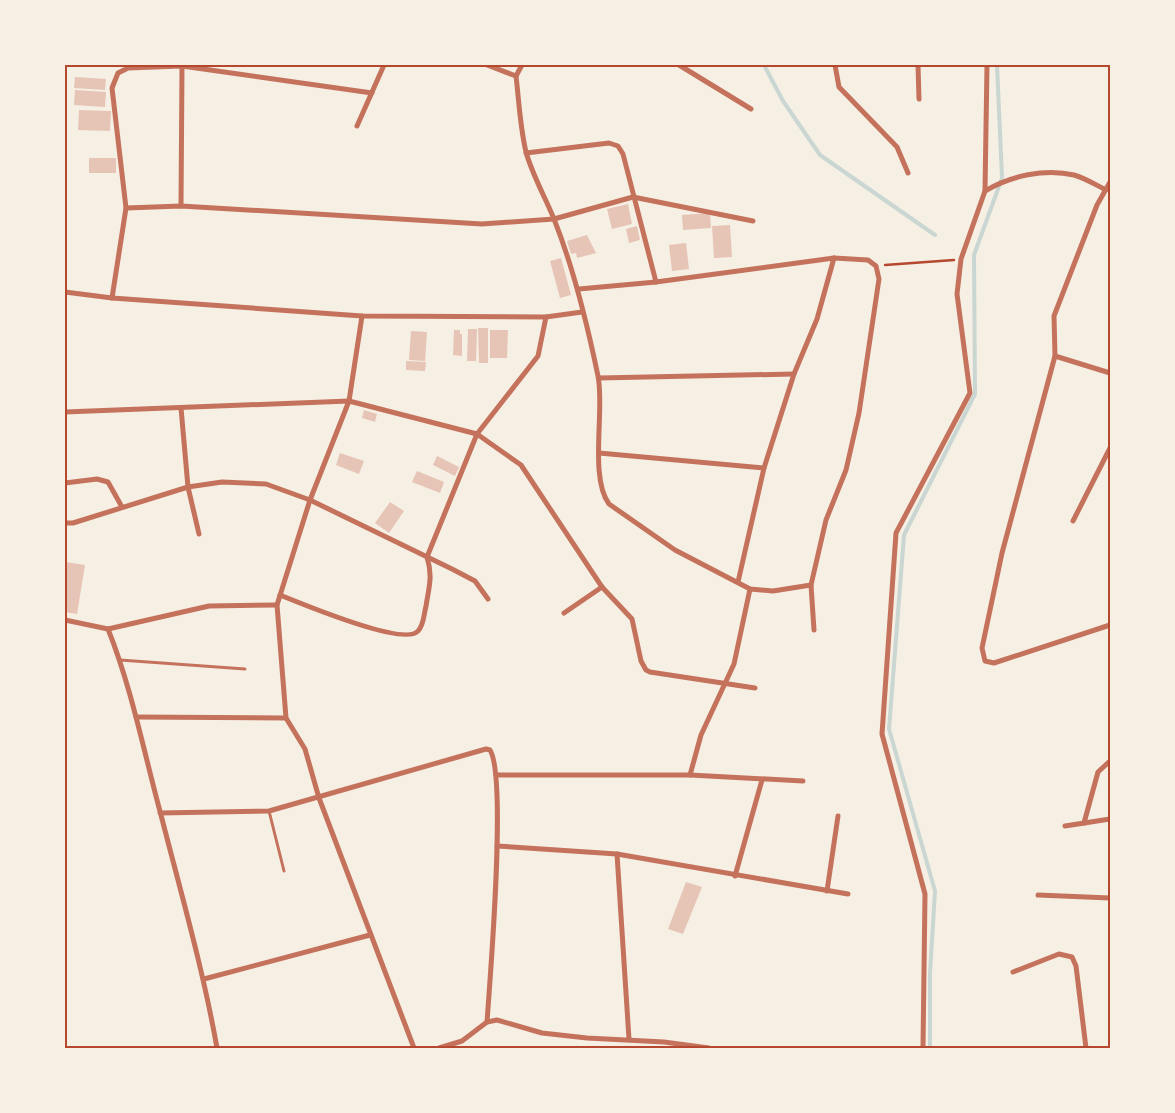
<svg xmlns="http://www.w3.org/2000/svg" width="1175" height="1113" font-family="Manrope,sans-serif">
<rect width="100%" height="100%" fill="#f6efe4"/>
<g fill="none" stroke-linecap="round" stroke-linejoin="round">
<!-- stream -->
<g stroke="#c9d6d2" stroke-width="4">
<path d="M764 65 783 101 820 155 935 235"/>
<path d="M930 1048V973L935 891 889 729 904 535 975 394 974 255 1002 178 997 65"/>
</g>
</g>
<!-- building -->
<g fill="#e6c5b7">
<path d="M75 77 106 79 105 90 74 88Z"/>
<path d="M75 90 106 92 105 107 74 105Z"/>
<path d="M79 110 111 111 110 131 78 130Z"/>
<rect x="89" y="158" width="27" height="15"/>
<path d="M628 204 632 224 612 229 607 209Z"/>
<path d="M710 213 711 228 683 230 682 215Z"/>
<path d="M730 225 732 257 714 258 712 226Z"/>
<path d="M637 226 640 240 629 243 626 229Z"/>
<path d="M587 235 596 253 577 258 576 253 571 254 567 241Z"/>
<path d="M686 243 689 269 672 271 669 245Z"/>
<path d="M561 258 571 295 560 298 550 261Z"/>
<path d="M478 328H488V363H479Z"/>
<path d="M468 329H477L476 361H467Z"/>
<path d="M454 330H460V334H462V356L453 355Z"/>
<path d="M490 330H508L507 358H490Z"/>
<path d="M411 331 427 332 425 361 409 360Z"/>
<path d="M406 361 426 362 425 371 406 370Z"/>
<path d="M364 410 377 414 375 422 362 418Z"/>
<path d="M340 453 364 461 359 474 336 465Z"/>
<path d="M437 456 459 467 455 476 433 465Z"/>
<path d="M417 471 444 482 440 493 412 482Z"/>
<path d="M390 502 404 511 389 533 375 523Z"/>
<path d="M66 562 85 565 77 614 65 612Z"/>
<path d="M686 882 702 887 683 934 668 929Z"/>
</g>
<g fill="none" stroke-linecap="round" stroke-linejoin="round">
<!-- path -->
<path stroke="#b5482f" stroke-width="2.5" d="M885 265 954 260"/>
<!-- service -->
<g stroke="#c5725c" stroke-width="3">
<path d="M120 660 245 669"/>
<path d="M269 811 284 871"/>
</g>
<!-- minor -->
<g stroke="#c5725c" stroke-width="5">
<path d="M487 65 516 76"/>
<path d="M679 65 751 109"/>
<path d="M835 65 839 87 897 147 908 173"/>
<path d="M918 65 919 99"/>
<path d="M516 76C519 101 520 127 526 152 532 174 545 197 554 219 574 269 587 323 598 376 605 409 589 477 609 504L675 550 750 589 773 591 811 585"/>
<path d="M516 76 522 65"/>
<path d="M357 126 384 65"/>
<path d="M526 153 609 143 618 146 623 154 656 282"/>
<path d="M1110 182 1097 205 1054 316 1055 356 1002 553 982 648 985 661 994 663 1110 625"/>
<path d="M985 191C1010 176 1045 168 1074 175 1085 178 1096 185 1106 190"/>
<path d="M181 206 182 66"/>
<path d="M126 208 181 206 482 224 554 219 633 197 753 221"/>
<path d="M579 289 656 282 834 258 868 260 876 266 879 279 859 413 846 470 826 520 811 585 814 630"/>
<path d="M65 292 112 298 362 316 546 317 582 312"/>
<path d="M112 298 126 208 112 88 118 73 128 68 182 66 372 93"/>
<path d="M362 316 349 401 310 500 277 605 286 718 305 749 319 798 414 1048"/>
<path d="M1055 356 1110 373"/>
<path d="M599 378 794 374"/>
<path d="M181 408 188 487 199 534"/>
<path d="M65 412 349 401 477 434 521 465 602 587 632 619 641 661 646 670 650 672 755 688"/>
<path d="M599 453 764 468"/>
<path d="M65 483 97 479 108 482 122 507"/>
<path d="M1073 521 1110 448"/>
<path d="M65 523H73L188 487 222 482 266 484 310 500 452 569 475 581 488 599"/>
<path d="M738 582 764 468 794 374 817 319 834 258"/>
<path d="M280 595C300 603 405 647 418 631 424 625 424 613 426 606 429 587 433 576 427 557L477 434 538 356 546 317"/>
<path d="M564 613 602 587"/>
<path d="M65 620 108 629 209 606 277 605"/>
<path d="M108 629C132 689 144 753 161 815 181 893 203 969 217 1048"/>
<path d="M136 717 286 718"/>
<path d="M496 775H690L803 781"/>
<path d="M690 775 701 735 734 664 750 589"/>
<path d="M160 813 269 811 486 749 490 750C507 777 490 979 487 1022"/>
<path d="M1084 823 1098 772 1110 761"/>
<path d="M1065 826 1110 819"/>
<path d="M497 846 617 854 848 894"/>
<path d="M617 854 629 1039"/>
<path d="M735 876 762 780"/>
<path d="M827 891 838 816"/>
<path d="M1038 895 1110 898"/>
<path d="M1013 972 1059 954 1072 957 1076 966 1086 1048"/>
<path d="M204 979 370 935"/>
<path d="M439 1048 462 1041 487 1022 497 1020 542 1033 587 1038 664 1042 709 1048"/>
<path d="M923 1048 925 894 882 734 896 533 970 393 957 294 961 259 985 191 987 65"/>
</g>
</g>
<!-- border -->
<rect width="1175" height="1113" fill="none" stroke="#f6efe4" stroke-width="132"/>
<rect x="66" y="66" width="1043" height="981" fill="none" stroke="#b5482f" stroke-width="2"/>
</svg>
